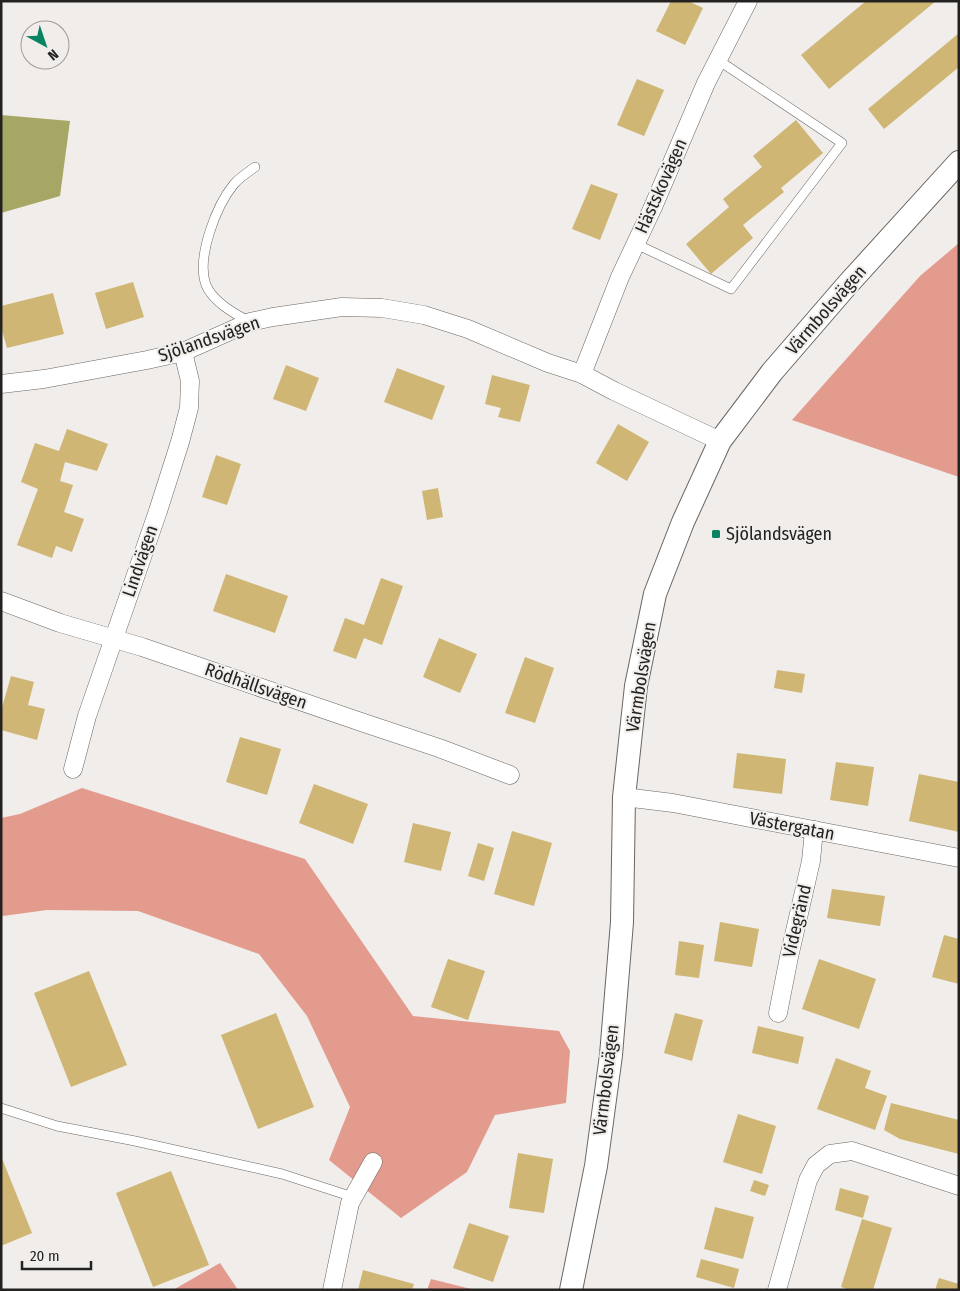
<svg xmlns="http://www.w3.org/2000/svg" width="960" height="1291" font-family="'Fira Sans Condensed',sans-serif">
<rect width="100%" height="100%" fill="#f0edea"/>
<!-- forest -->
<g fill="#e39b8e">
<path d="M959 243V477L792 420 920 276Z"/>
<path d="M82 788 305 859 413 1016 559 1031 570 1051 566 1103 495 1115 467 1172 401 1218 329 1160 350 1107 307 1016 259 954 138 911 47 910 3 916 1 914V818L20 814Z"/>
<path d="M220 1263 238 1290H173Z"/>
<path d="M431 1279 475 1290H427Z"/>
</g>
<!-- water -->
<path fill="#a6a764" d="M1 115 70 121 60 196 1 213Z"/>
<!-- building -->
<g fill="#cfb675">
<path d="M671 1H688L703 8 685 45 656 31Z"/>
<path d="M866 1H936L829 89 801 55Z"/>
<path d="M959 33V67L884 129 868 109Z"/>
<path d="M637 79 664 90 644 136 617 125Z"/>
<path d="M796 120 823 153 781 188 784 192 743 225 753 238 711 274 686 244 729 207 723 199 762 167 753 156Z"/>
<path d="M591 184 618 194 600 240 572 229Z"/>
<path d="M133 282 144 317 106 329 95 293Z"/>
<path d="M53 293 64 334 7 348 1 327V306Z"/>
<path d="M286 365 319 378 306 411 273 399Z"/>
<path d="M397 368 445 386 432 420 384 402Z"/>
<path d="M492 375 530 385 520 422 498 417 501 408 485 404Z"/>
<path d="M618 424 649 442 627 481 596 463Z"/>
<path d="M67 429 108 444 97 471 65 462 60 481 73 485 64 512 84 519 72 552 56 546 52 558 17 545 38 489 21 482 35 443 59 451Z"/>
<path d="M216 455 241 464 227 505 202 497Z"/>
<path d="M438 488 443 517 427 520 422 491Z"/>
<path d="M226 574 288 596 275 633 213 611Z"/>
<path d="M381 578 403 586 382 645 364 638 356 659 333 651 345 618 364 625Z"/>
<path d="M439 638 477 654 460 693 423 677Z"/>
<path d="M525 657 554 668 535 723 505 713Z"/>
<path d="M777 670 805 674 802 693 774 688Z"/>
<path d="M11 676 34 682 28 705 45 709 37 740 1 730V711Z"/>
<path d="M240 737 281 749 267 795 226 782Z"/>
<path d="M737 753 786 759 782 794 733 788Z"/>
<path d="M836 762 874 767 868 806 830 800Z"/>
<path d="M919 774 959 782V832L909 821Z"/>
<path d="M314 784 368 804 353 844 299 823Z"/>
<path d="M413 823 451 832 441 871 404 862Z"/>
<path d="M512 831 552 843 534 906 494 894Z"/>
<path d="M478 843 494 848 484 881 468 876Z"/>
<path d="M832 889 885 896 880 926 827 918Z"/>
<path d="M720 922 759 929 752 967 714 961Z"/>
<path d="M944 935 959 939V984L932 977Z"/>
<path d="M679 941 704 945 699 978 675 975Z"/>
<path d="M448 959 485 971 468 1020 431 1007Z"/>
<path d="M819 959 876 979 859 1029 802 1009Z"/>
<path d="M89 971 127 1065 71 1087 34 993Z"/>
<path d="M276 1013 314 1107 258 1129 221 1035Z"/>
<path d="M675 1013 703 1020 692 1061 664 1053Z"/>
<path d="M758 1026 804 1037 798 1064 752 1053Z"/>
<path d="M836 1058 871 1071 865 1088 887 1096 875 1130 817 1109Z"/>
<path d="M891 1103 959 1120V1154L900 1139 884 1130Z"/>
<path d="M738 1114 776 1126 762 1174 723 1162Z"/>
<path d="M518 1153 553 1159 544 1213 509 1208Z"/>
<path d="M1 1156 32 1233 1 1246Z"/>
<path d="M171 1171 209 1265 153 1287 116 1193Z"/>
<path d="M754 1180 769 1185 765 1196 750 1191Z"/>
<path d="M840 1188 869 1196 863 1218 835 1210Z"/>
<path d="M715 1207 754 1217 743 1259 704 1249Z"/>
<path d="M862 1219 892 1228 873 1290H850L841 1287Z"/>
<path d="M469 1223 509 1236 493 1282 453 1268Z"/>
<path d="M701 1259 739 1269 734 1288 696 1277Z"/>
<path d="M363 1270 414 1284 412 1290H358Z"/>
<path d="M939 1278 959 1284V1290H935Z"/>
</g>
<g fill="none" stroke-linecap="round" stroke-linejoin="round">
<!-- service casing -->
<g stroke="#696663" stroke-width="10">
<g id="service">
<path d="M636 244 731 289 842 143 718 60"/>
<path d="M250 322C235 314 213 302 206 285 196 258 216 206 234 184 239 178 248 172 255 167"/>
<path d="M1 1108 57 1126 135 1141 282 1174 353 1197"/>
</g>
</g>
<!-- minor casing -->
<g stroke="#696663" stroke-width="19">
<g id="minor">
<path d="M582 374 620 277 653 207 706 83 748 1"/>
<path d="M1 384 44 379 147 360 183 352 250 322 273 317 342 307 382 308 424 315 468 329 548 363 582 374 614 391 720 441"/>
<path d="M1 601 60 623 142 647 364 723 439 748 510 775"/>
<path d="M73 769 87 716 158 511 180 442 189 408 190 381 183 352"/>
<path d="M624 797 673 803 959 858"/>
<path d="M778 1013 789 957 811 861 814 830"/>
<path d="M332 1290 350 1203 373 1162"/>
<path d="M777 1290 808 1180 816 1165 830 1154 852 1151 959 1186"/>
</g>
</g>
<!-- tertiary casing -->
<g stroke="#696663" stroke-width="24">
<path id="tertiary" d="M571 1290 596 1166 611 1055 622 922 624 797 636 686 655 594 683 522 720 441 772 372 848 284 959 162"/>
</g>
<!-- service -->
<use href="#service" stroke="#fff" stroke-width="9"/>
<!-- minor -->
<use href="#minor" stroke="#fff" stroke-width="18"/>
<!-- tertiary -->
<use href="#tertiary" stroke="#fff" stroke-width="22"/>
</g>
<!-- markers -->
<rect fill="#0a8363" stroke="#f0edea" stroke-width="2" x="711" y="529" width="10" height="10" rx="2.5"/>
<g text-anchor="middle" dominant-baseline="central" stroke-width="4" stroke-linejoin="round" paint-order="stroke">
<!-- street labels -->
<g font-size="18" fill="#232221" stroke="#f0edea">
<text transform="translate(661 186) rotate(-66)">Hästskovägen</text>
<text transform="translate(826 310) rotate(-49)">Värmbolsvägen</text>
<text transform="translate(209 339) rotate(-19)">Sjölandsvägen</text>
<text transform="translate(140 561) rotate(-71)">Lindvägen</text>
<text transform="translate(641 677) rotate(-81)">Värmbolsvägen</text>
<text transform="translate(256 686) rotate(19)">Rödhällsvägen</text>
<text transform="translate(792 826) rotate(11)">Västergatan</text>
<text transform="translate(797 921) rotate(-77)">Videgränd</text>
<text transform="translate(606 1080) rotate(-83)">Värmbolsvägen</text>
</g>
<!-- poi labels -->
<g font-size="18" fill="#232221" stroke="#f0edea" text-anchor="start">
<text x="726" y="534">Sjölandsvägen</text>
</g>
</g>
<!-- border -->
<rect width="960" height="1291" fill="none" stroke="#232221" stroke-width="5"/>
<!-- north arrow -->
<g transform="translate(45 45) rotate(140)"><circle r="24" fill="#f0edea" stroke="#9e9c9a"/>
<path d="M0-4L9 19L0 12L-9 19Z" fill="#0a8363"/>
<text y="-8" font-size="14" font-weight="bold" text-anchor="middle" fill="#232221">N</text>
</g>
<!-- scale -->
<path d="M22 1261v8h69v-8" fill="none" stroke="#232221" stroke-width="2.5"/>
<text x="30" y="1261" font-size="15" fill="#232221" stroke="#f0edea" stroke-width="4" paint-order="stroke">20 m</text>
</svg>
